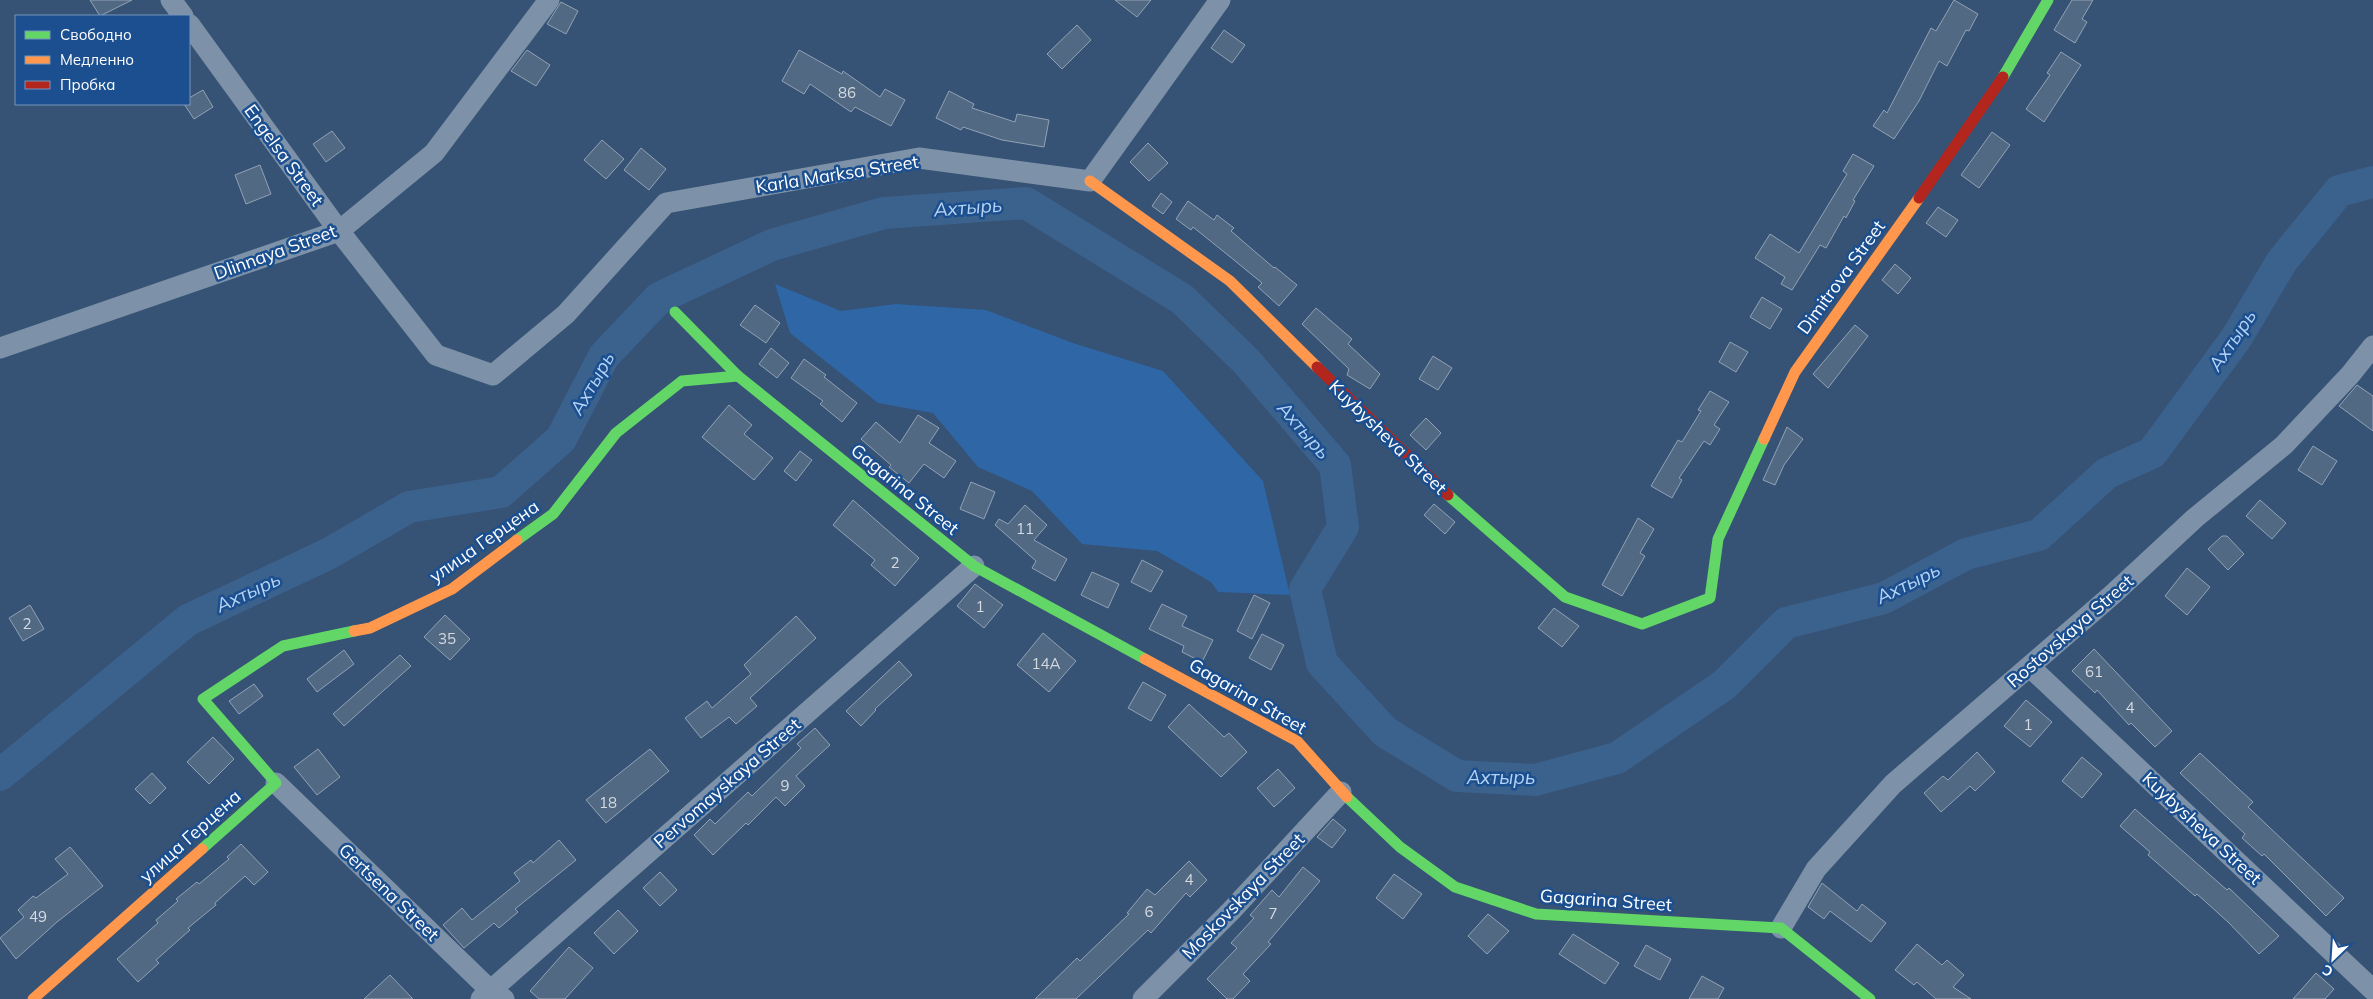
<svg xmlns="http://www.w3.org/2000/svg" width="2373" height="999" font-family="Mulish,sans-serif">
<rect width="100%" height="100%" fill="#365274"/>
<!-- green -->
<path fill="#2f66a5" d="M775 284 841 311 896 304 986 310 1073 343 1163 371 1263 481 1290 595 1218 592 1211 582 1157 551 1082 544 1032 491 978 467 933 413 878 403 790 333Z"/>
<g fill="none" stroke-linecap="round" stroke-linejoin="round">
<!-- river -->
<path stroke="#3b618d" stroke-width="32" d="M0 775 188 620 330 553 409 507 501 492 561 439 604 356 659 298 772 245 884 213 1026 203 1182 299 1246 361 1335 465 1343 527 1305 589 1322 663 1385 732 1457 776 1535 780 1617 758 1724 685 1786 623 1884 598 1966 554 2039 535 2107 473 2152 453 2237 337 2282 261 2339 191 2373 182"/>
</g>
<!-- building -->
<g fill="#526984" stroke="#92a2b6">
<path d="M90 0H132L100 16Z"/>
<path d="M1115 0H1151L1137 17Z"/>
<path d="M1954 0 1978 14 1969 31 1966 30 1947 66 1939 61 1919 101 1894 139 1873 126 1884 110 1887 113 1931 28 1936 31Z"/>
<path d="M2072 0H2093L2082 19 2087 22 2075 43 2054 30Z"/>
<path d="M561 2 578 11 566 34 547 24Z"/>
<path d="M1077 25 1091 40 1062 69 1047 54Z"/>
<path d="M1224 30 1245 45 1232 63 1211 48Z"/>
<path d="M527 50 550 65 536 86 511 71Z"/>
<path d="M799 50 842 74 843 71 880 97 885 89 905 100 891 126 855 107 851 112 810 84 804 94 782 81Z"/>
<path d="M2061 52 2081 65 2044 122 2026 109 2050 75 2047 73Z"/>
<path d="M203 90 213 107 194 119 184 104H189V98Z"/>
<path d="M949 91 974 104 972 108 1015 122 1017 114 1049 120 1044 147 1002 140 963 127 961 130 936 118Z"/>
<path d="M332 131 345 148 326 162 313 144Z"/>
<path d="M1992 132 2010 145 1979 188 1961 175Z"/>
<path d="M602 140 624 159 606 179 584 160Z"/>
<path d="M1148 143 1168 163 1149 181 1130 162Z"/>
<path d="M641 148 666 169 649 190 624 170Z"/>
<path d="M1853 154 1874 166 1853 200 1855 201 1846 218 1844 216 1826 248 1820 245 1792 290 1781 284 1785 277 1755 258 1770 234 1799 253 1847 174 1843 171Z"/>
<path d="M260 165 271 194 246 204 235 175Z"/>
<path d="M1161 193 1172 202 1163 214 1152 206Z"/>
<path d="M1188 201 1214 220 1217 215 1234 228 1231 231 1274 268 1275 267 1297 285 1279 306 1258 287 1262 283 1234 260 1193 227 1191 230 1176 219Z"/>
<path d="M1938 207 1958 220 1946 237 1926 223Z"/>
<path d="M1895 264 1911 278 1898 294 1882 280Z"/>
<path d="M1762 297 1782 309 1770 329 1750 317Z"/>
<path d="M755 305 780 323 766 343 740 325Z"/>
<path d="M1316 308 1352 339 1348 344 1380 374 1370 389 1347 375 1349 369 1302 324Z"/>
<path d="M1855 325 1868 336 1828 388 1813 374Z"/>
<path d="M1730 342 1748 352 1736 372 1719 362Z"/>
<path d="M771 348 789 363 777 378 759 364Z"/>
<path d="M1433 356 1452 368 1438 390 1419 379Z"/>
<path d="M804 359 826 375 824 377 857 403 842 422 820 404 823 401 791 378Z"/>
<path d="M2357 385 2373 396V431L2339 406Z"/>
<path d="M1710 391 1729 402 1714 425 1720 429 1710 445 1704 441 1679 478 1682 480 1672 498 1651 486 1678 440 1682 442 1701 411 1698 410Z"/>
<path d="M729 405 752 425 744 434 773 458 754 480 702 437Z"/>
<path d="M918 415 939 428 929 443 956 461 944 478 924 464 909 483 889 467 891 465 861 439 876 422 900 443Z"/>
<path d="M1426 418 1441 433 1426 450 1410 435Z"/>
<path d="M1787 427 1803 439 1784 465 1775 485 1763 480Z"/>
<path d="M2313 446 2337 461 2322 485 2298 470Z"/>
<path d="M800 451 812 460 796 481 784 471Z"/>
<path d="M971 482 995 492 984 519 960 509Z"/>
<path d="M853 500 919 558 895 586 871 565 875 560 833 525Z"/>
<path d="M2260 500 2286 523 2272 539 2246 516Z"/>
<path d="M1434 504 1455 522 1445 534 1424 515Z"/>
<path d="M1025 505 1047 525 1034 540 1067 559 1055 581 1032 568 1036 561 995 525 999 519 1008 524Z"/>
<path d="M1638 518 1654 529 1640 553 1645 556 1622 596 1602 585Z"/>
<path d="M2222 536H2227L2244 554 2228 570 2208 549Z"/>
<path d="M1142 560 1163 571 1151 592 1131 582Z"/>
<path d="M2187 568 2210 587 2187 615 2165 596Z"/>
<path d="M1092 572 1119 584 1108 608 1081 595Z"/>
<path d="M975 584 1003 605 984 628 957 606Z"/>
<path d="M1254 595 1270 603 1252 639 1237 631Z"/>
<path d="M1162 604 1187 616 1182 626 1213 640 1202 662 1182 652 1184 646 1149 629Z"/>
<path d="M30 605 44 629 23 641 9 618Z"/>
<path d="M1554 608 1579 626 1562 647 1538 628Z"/>
<path d="M445 615 470 639 450 660 424 637Z"/>
<path d="M796 616 816 638 750 698 757 706 736 724 729 717 701 738 685 718 707 701 712 708 751 674 744 665Z"/>
<path d="M1043 633 1076 661 1049 692 1017 665Z"/>
<path d="M1262 634 1284 645 1271 670 1249 658Z"/>
<path d="M2094 649 2172 731 2155 747 2131 723 2129 725 2097 690 2095 693 2072 671Z"/>
<path d="M344 650 354 664 317 692 307 679Z"/>
<path d="M400 655 411 666 344 726 333 714Z"/>
<path d="M899 661 912 675 875 709 876 710 861 726 846 711Z"/>
<path d="M1143 682 1166 695 1151 721 1128 708Z"/>
<path d="M254 684 263 696 239 714 229 701Z"/>
<path d="M2026 700 2052 722 2030 747 2004 726Z"/>
<path d="M1189 704 1224 737 1229 733 1247 752 1221 777 1168 727Z"/>
<path d="M815 728 830 745 796 776 805 786 785 806 776 797 748 825 746 823 713 855 694 835 710 819 715 824 748 792 752 796 801 748 797 744Z"/>
<path d="M213 737 234 759 209 784 187 762Z"/>
<path d="M318 749 340 777 317 795 294 767Z"/>
<path d="M650 749 669 771 606 823 586 800Z"/>
<path d="M1977 752 1995 772 1975 791 1970 786 1941 812 1924 793 1943 776 1948 780Z"/>
<path d="M2200 753 2253 802 2248 807 2344 898 2326 916 2264 854 2262 856 2242 838 2245 834 2180 773Z"/>
<path d="M2082 757 2102 774 2082 798 2062 781Z"/>
<path d="M1278 769 1295 788 1274 807 1257 788Z"/>
<path d="M152 773 166 788 150 804 135 789Z"/>
<path d="M2135 809 2227 890 2229 888 2279 936 2259 954 2228 922 2197 894 2195 896 2148 855 2150 852 2120 826Z"/>
<path d="M1333 819 1346 830 1332 848 1317 837Z"/>
<path d="M559 840 576 860 515 909 518 912 499 928 494 923 464 948 443 925 462 908 472 920 520 881 514 873 531 860 533 863Z"/>
<path d="M241 844 268 872 254 885 245 876 215 903 216 905 188 928 190 930 156 960 159 963 138 982 117 959 158 923 156 920 178 901 176 899 197 882 199 884 229 859 227 857Z"/>
<path d="M70 847 103 886 57 922 16 959 0 938 24 917 18 910 33 896 36 898 68 874 55 859Z"/>
<path d="M1189 861 1207 880 1190 897 1186 893 1151 933 1148 930 1076 999H1035L1077 958 1080 961 1129 914 1127 913 1147 889 1155 895Z"/>
<path d="M1303 867 1320 881 1268 942 1271 944 1243 974 1250 981 1233 999H1227L1207 979 1237 948 1231 943 1254 918 1250 915 1272 890 1279 897Z"/>
<path d="M660 872 677 890 660 906 643 888Z"/>
<path d="M1394 874 1422 894 1403 919 1376 898Z"/>
<path d="M1822 883 1857 911 1862 904 1886 923 1871 942 1830 911 1824 919 1808 907Z"/>
<path d="M618 910 638 931 614 954 594 933Z"/>
<path d="M1488 914 1509 931 1487 954 1468 936Z"/>
<path d="M1573 934 1619 963 1605 984 1559 954Z"/>
<path d="M1917 944 1942 965 1947 960 1964 975 1953 987 1971 999H1936L1917 982 1914 985 1895 970Z"/>
<path d="M1646 945 1671 959 1660 980 1634 966Z"/>
<path d="M569 947 593 968 565 999H539L530 991Z"/>
<path d="M2316 973 2334 989 2325 999H2293Z"/>
<path d="M390 975 413 999H364Z"/>
<path d="M1702 976 1724 988 1718 999H1689Z"/>
</g>
<g fill="none" stroke-linecap="round" stroke-linejoin="round">
<!-- street -->
<g stroke="#7d92a8" stroke-width="21">
<path d="M171 0 183 16"/>
<path d="M189 24 339 231 436 355 493 375 566 314 666 203 919 158 1090 181 1220 0"/>
<path d="M0 348 339 231 434 153 549 0"/>
<path d="M2030 667 2373 990"/>
<path d="M276 783 490 990 504 999"/>
<path d="M1781 928 1816 869 1893 784 2112 595 2195 518 2284 445 2350 375 2373 346"/>
<path d="M481 999 974 566"/>
<path d="M1143 999 1231 911 1341 792"/>
</g>
<!-- fast -->
<g stroke="#63d668" stroke-width="11">
<path d="M2003 77 2048 0"/>
<path d="M675 312 738 376 974 566 1145 659"/>
<path d="M1448 495 1565 597 1642 624 1710 598 1718 539 1764 439"/>
<path d="M517 540 553 514 616 433 682 381 738 376"/>
<path d="M1347 797 1400 847 1455 887 1536 914 1781 928 1870 999"/>
<path d="M202 849 276 783 203 699 283 646 354 631"/>
</g>
<!-- slow -->
<g stroke="#ff974d" stroke-width="11">
<path d="M1090 181 1230 281 1317 367"/>
<path d="M1764 439 1795 372 1919 198"/>
<path d="M354 631 370 628 452 589 517 540"/>
<path d="M1145 659 1297 741 1347 797"/>
<path d="M33 999 202 849"/>
</g>
<!-- jam -->
<g stroke="#b3261e" stroke-width="11">
<path d="M1919 198 2003 77"/>
<path d="M1317 367 1448 495"/>
</g>
</g>
<g text-anchor="middle" dominant-baseline="central" stroke-width="5" stroke-linejoin="round" paint-order="stroke">
<!-- number labels -->
<g font-size="15" fill="#d4dae0">
<text x="847" y="92">86</text>
<text x="1025" y="528">11</text>
<text x="895" y="562">2</text>
<text x="980" y="606">1</text>
<text x="27" y="623">2</text>
<text x="447" y="638">35</text>
<text x="1046" y="663">14А</text>
<text x="2094" y="671">61</text>
<text x="2130" y="707">4</text>
<text x="2028" y="724">1</text>
<text x="785" y="785">9</text>
<text x="608" y="802">18</text>
<text x="1189" y="879">4</text>
<text x="1149" y="911">6</text>
<text x="1273" y="913">7</text>
<text x="38" y="916">49</text>
</g>
<!-- street labels -->
<g font-size="18" fill="#fff" stroke="#1b4f8f">
<text transform="translate(284 155) rotate(54)">Engelsa Street</text>
<text transform="translate(837 174) rotate(-9)">Karla Marksa Street</text>
<text transform="translate(275 252) rotate(-20)">Dlinnaya Street</text>
<text transform="translate(1841 277) rotate(-54)">Dimitrova Street</text>
<text transform="translate(1388 437) rotate(44)">Kuybysheva Street</text>
<text transform="translate(905 489) rotate(39)">Gagarina Street</text>
<text transform="translate(484 541) rotate(-35)">улица Герцена</text>
<text transform="translate(2070 631) rotate(-41)">Rostovskaya Street</text>
<text transform="translate(1248 696) rotate(30)">Gagarina Street</text>
<text transform="translate(727 783) rotate(-41)">Pervomayskaya Street</text>
<text transform="translate(2202 828) rotate(43)">Kuybysheva Street</text>
<text transform="translate(190 836) rotate(-42)">улица Герцена</text>
<text transform="translate(389 892) rotate(44)">Gertsena Street</text>
<text transform="translate(1243 896) rotate(-46)">Moskovskaya Street</text>
<text transform="translate(1606 900) rotate(4)">Gagarina Street</text>
</g>
<!-- water labels -->
<g font-size="19" font-style="italic" fill="#b5d3f5" stroke="#1b4f8f">
<text transform="translate(968 207) rotate(-4)">Ахтырь</text>
<text transform="translate(2232 340) rotate(-56)">Ахтырь</text>
<text transform="translate(592 383) rotate(-60)">Ахтырь</text>
<text transform="translate(1304 430) rotate(49)">Ахтырь</text>
<text transform="translate(1908 583) rotate(-26)">Ахтырь</text>
<text transform="translate(248 592) rotate(-25)">Ахтырь</text>
<text x="1501" y="777">Ахтырь</text>
</g>
</g>
<!-- legend -->
<rect x="15" y="15" width="175" height="90" fill="#1b4f8f" stroke="#7695bc"/>
<rect x="25" y="31" width="25" height="8" fill="#63d668" stroke="#7695bc"/>
<text x="60" y="40" font-size="15" fill="#ffffff">Свободно</text>
<rect x="25" y="56" width="25" height="8" fill="#ff974d" stroke="#7695bc"/>
<text x="60" y="65" font-size="15" fill="#ffffff">Медленно</text>
<rect x="25" y="81" width="25" height="8" fill="#b3261e" stroke="#7695bc"/>
<text x="60" y="90" font-size="15" fill="#ffffff">Пробка</text>
<!-- north arrow -->
<g transform="translate(2333 959) rotate(205)" stroke="#1b4f8f" stroke-width="4" paint-order="stroke">
<path d="M0-4L9 19L0 12L-9 19Z" fill="#ffffff"/>
<text y="-8" font-size="14" font-weight="bold" text-anchor="middle" fill="#ffffff">С</text>
</g>
</svg>
